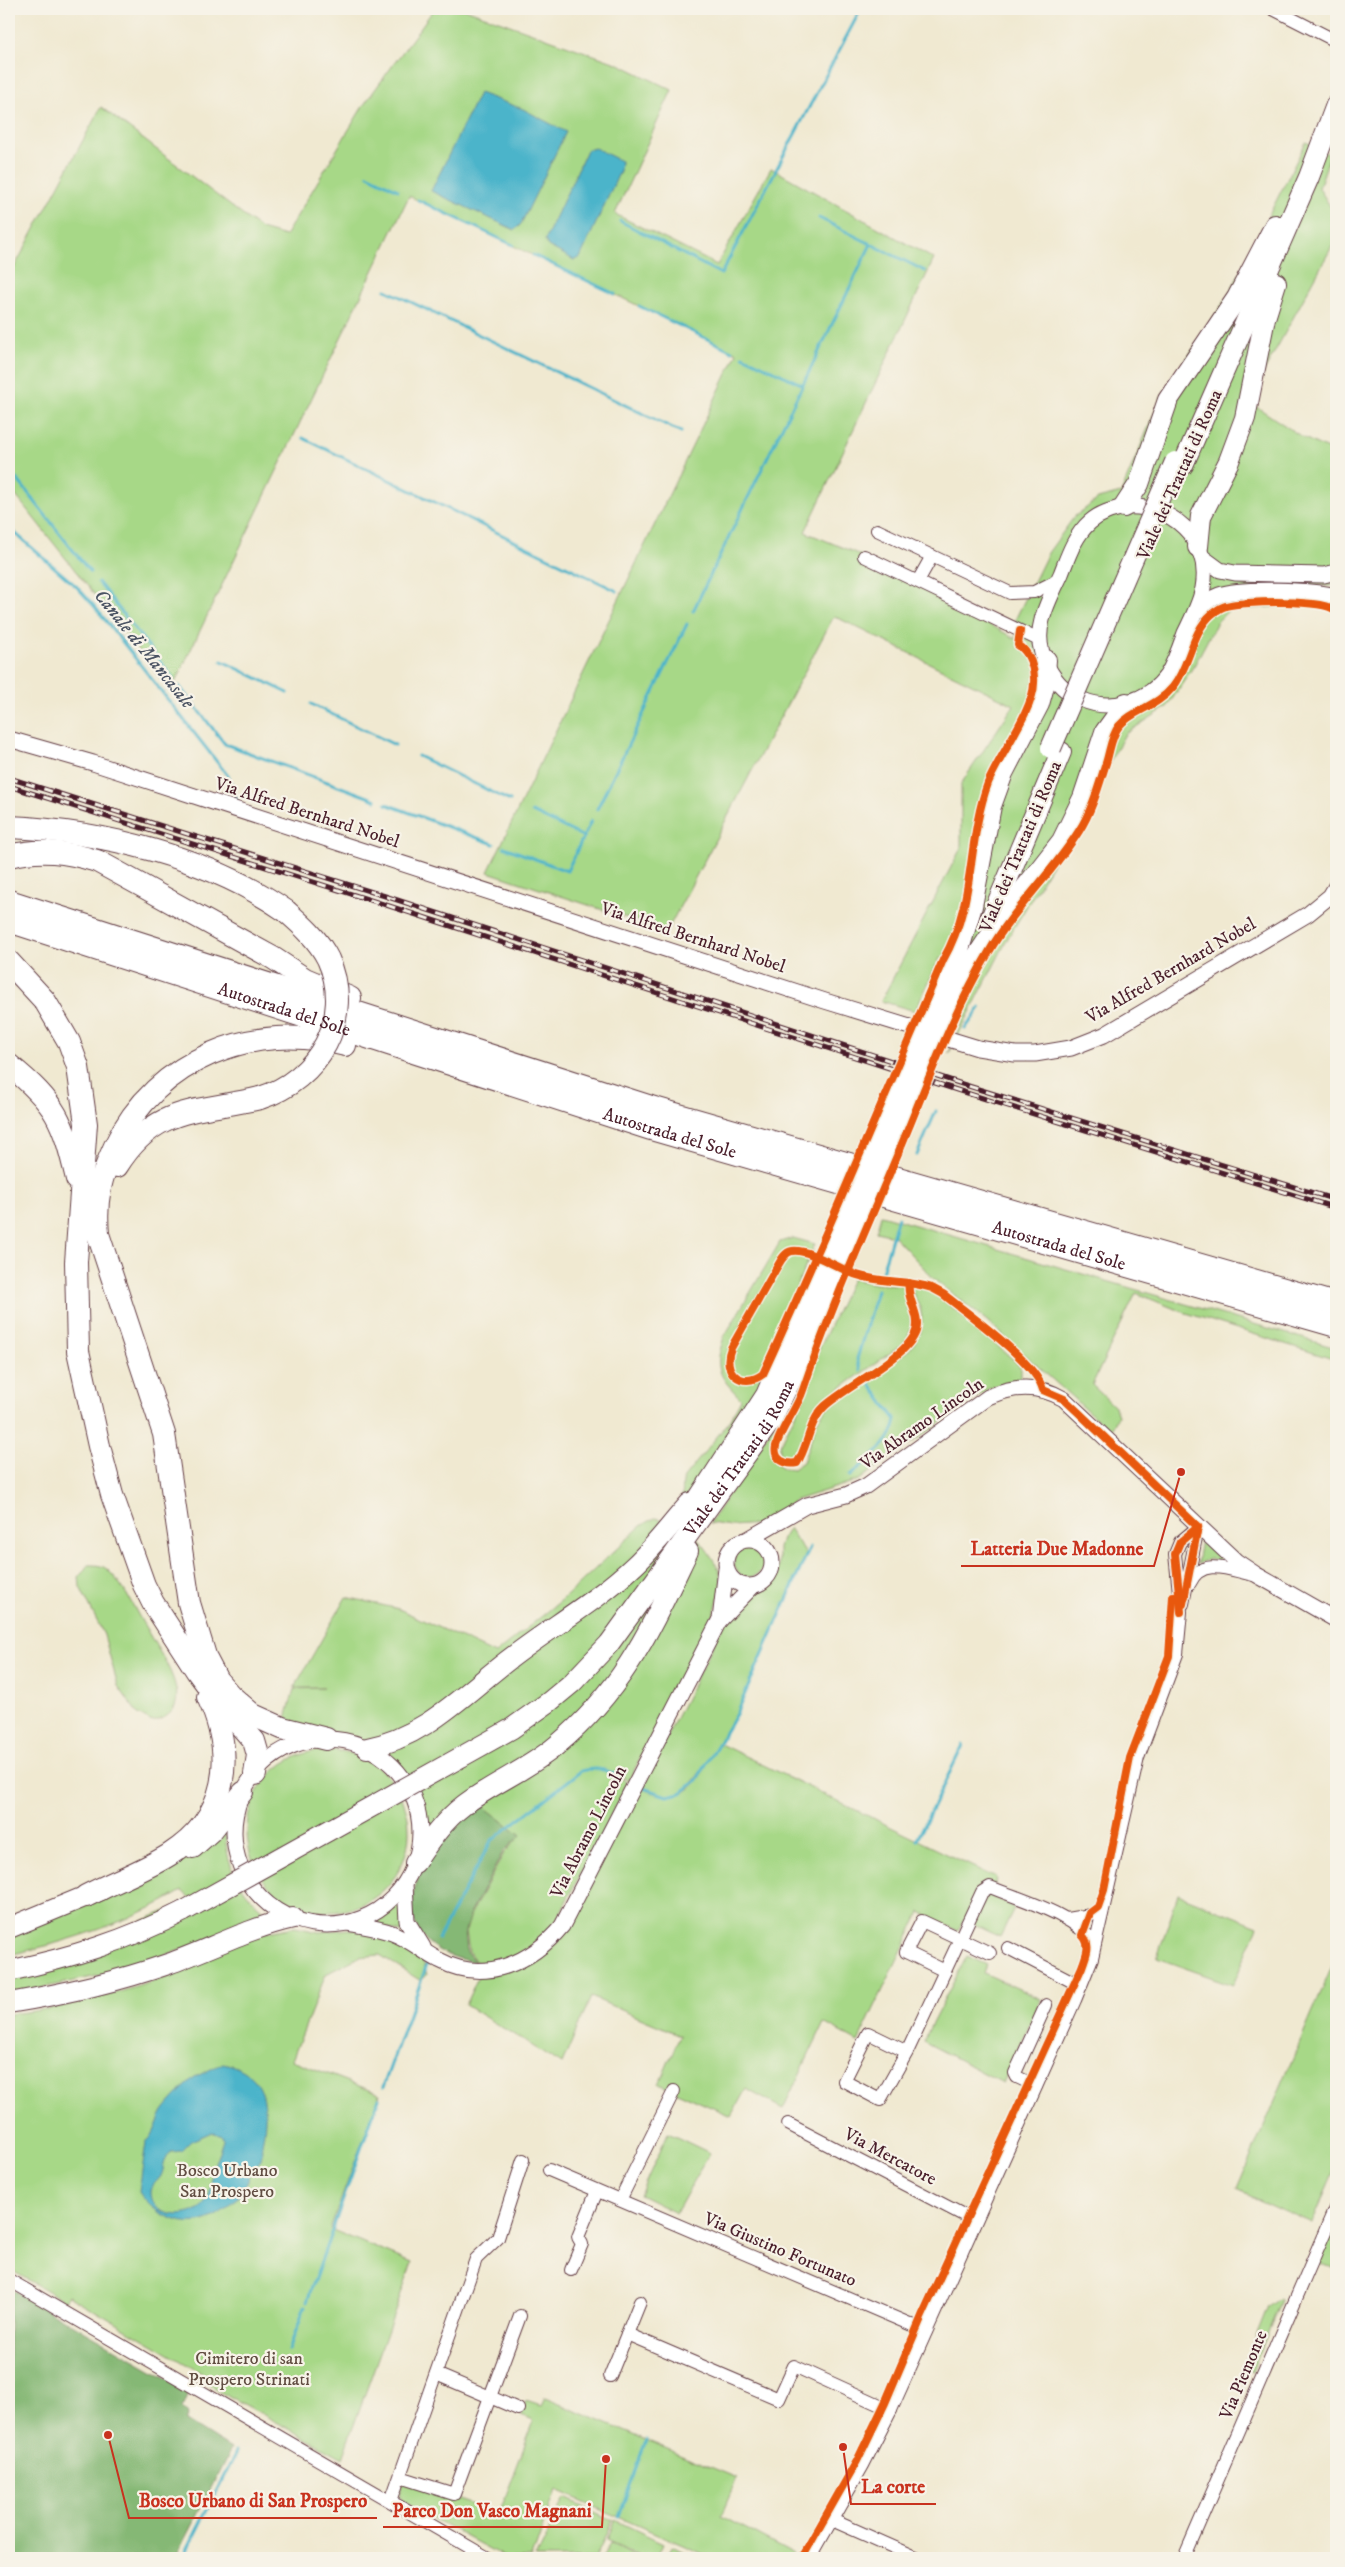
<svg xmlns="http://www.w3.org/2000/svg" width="1345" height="2567" font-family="'IM FELL DW Pica',serif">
<rect width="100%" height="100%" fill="#f7f3e8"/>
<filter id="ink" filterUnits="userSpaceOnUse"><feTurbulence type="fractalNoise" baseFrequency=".02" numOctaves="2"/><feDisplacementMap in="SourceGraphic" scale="10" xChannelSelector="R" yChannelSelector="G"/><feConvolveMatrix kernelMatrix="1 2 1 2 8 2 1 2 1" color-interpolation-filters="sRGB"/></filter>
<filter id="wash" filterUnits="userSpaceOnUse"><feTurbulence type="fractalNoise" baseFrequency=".0096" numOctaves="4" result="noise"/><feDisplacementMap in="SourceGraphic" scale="20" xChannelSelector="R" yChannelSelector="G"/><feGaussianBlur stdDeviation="1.12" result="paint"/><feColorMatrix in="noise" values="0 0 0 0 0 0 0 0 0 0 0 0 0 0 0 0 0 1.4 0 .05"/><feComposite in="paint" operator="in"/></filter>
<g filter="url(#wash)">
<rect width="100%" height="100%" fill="#f0e9d1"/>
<!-- green -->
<g fill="#a7d887" stroke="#787c59">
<path d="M434 9H465L619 64 672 90 615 214 717 265 771 168 934 259 805 532 863 556 1016 639V618L1048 553 1074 517 1098 499 1121 493 1160 399 1229 294 1306 142 1330 155 1319 188 1336 216V239L1248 401 1302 437 1336 453V563L1331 580 1332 586 1306 585 1280 591 1302 605 1229 610 1217 622 1195 664 1167 707 1125 734 1068 838 1009 936 949 1053 981 975 940 958 915 1011 881 1001 961 848V784L1014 705 834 616 667 931 488 872 737 353 409 196 171 691 9 487V277L101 107 261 229 285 236 363 106Z"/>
<path d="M881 1215 1336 1348V1360L1180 1311 1136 1293 1092 1385 1115 1407 1118 1416 1110 1431 986 1320 935 1280 894 1236 876 1232Z"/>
<path d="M793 1238 815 1244 797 1286 785 1335 748 1408 682 1503 683 1479 728 1423 741 1399C719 1376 713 1369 724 1337L780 1242Z"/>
<path d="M852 1279 876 1284 905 1285C902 1309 922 1320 903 1344L822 1401 806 1429 798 1455 787 1461 780 1454V1445L804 1397 814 1360Z"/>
<path d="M911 1286 931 1290 977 1328 1015 1361 1021 1369V1380L1000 1384 988 1389 859 1480 796 1500 761 1524 731 1526 710 1523 803 1379 795 1401 773 1443 772 1451 776 1463 783 1468 793 1469 803 1462 817 1421 826 1409 909 1350C919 1338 925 1324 920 1308 917 1300 912 1295 911 1286Z"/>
<path d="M655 1518C682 1523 697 1534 711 1556 714 1561 718 1567 720 1573 723 1589 717 1604 712 1619L629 1780 604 1769 628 1782 553 1927 519 1956 493 1962H476L469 1952 466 1931 471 1914 504 1853 521 1835 479 1803 423 1843C423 1746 360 1742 284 1726L294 1689 324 1688H294L346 1597 399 1609 495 1654 563 1599 641 1526Z"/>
<path d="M789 1528 806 1554 736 1713 718 1743 996 1878 993 1896 1014 1908 1000 1937 963 1920 958 1931 920 1912 858 2042 824 2023 783 2109 746 2089 731 2116 659 2084 680 2035 591 1997 562 2064 465 2005 479 1975C512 1970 529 1968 554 1944L639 1787C673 1804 694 1796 708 1761 687 1790 680 1806 642 1786L724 1623 755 1591 763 1589 777 1575 779 1567V1548L782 1539Z"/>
<path d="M1201 1539 1221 1559V1561L1209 1559 1197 1564Z"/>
<circle cx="749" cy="1562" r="15"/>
<path d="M88 1565C97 1565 103 1565 109 1571 126 1588 135 1611 147 1630 160 1655 204 1710 152 1722L138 1714 118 1686 104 1635 80 1587 79 1577Z"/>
<circle cx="328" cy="1831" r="81"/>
<path d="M226 1829C223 1862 242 1895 268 1914L196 1945 106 1974 9 1995V1977L192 1900 182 1891C128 1923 70 1941 9 1955V1931L158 1875 200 1849Z"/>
<path d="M1178 1894 1258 1926 1233 1985 1157 1958Z"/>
<path d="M400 1904 410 1936 372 1923Z"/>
<path d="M295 1927 319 1932 349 1929 381 1932 422 1957 427 1975 421 1981 380 1955 359 1957 326 1974 292 2060 380 2094 330 2229 412 2263 342 2458 200 2380 203 2374 68 2295 65 2301 9 2269V2014C71 2008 129 1990 188 1970L192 1961 250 1935Z"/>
<path d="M967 1956 987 1965 984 1973 1041 1999 1003 2083 923 2041Z"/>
<path d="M1336 1957V2167L1312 2223 1237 2189Z"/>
<path d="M668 2133 710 2153 676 2213 640 2195Z"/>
<path d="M1336 2220V2270L1318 2261Z"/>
<path d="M1279 2299 1281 2300 1252 2372 1244 2367 1268 2307Z"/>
<path d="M545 2398 737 2478 721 2516 800 2558H707L708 2556 556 2490 532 2558H506L404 2503 399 2495 403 2481 499 2514 534 2421 520 2416 526 2401 541 2406Z"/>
<path d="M565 2498 613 2520 595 2558H536Z"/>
<path d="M615 2520 663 2543 656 2558H645L606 2540Z"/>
<path d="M610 2543 641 2558H602Z"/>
<path d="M672 2546 696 2558H667Z"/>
</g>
<!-- forest -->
<g fill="#85b874" stroke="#686c50">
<path d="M479 1803 521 1835 503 1852 470 1914 465 1931 467 1952 475 1962C424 1954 398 1923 420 1874 424 1865 428 1854 434 1846 447 1831 464 1817 479 1803Z"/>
<path d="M9 2288 189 2391 182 2408 189 2414 186 2421 231 2449 175 2558H9Z"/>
</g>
<!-- water -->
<g fill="#4cb4ca" stroke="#4b6a7a" fill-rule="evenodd">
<path d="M479 93 523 109 566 132 521 224 515 230 431 191Z"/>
<path d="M595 148 621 161 620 171 580 258 574 260 548 246 545 240 587 150Z"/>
<path d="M223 2063C268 2073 269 2106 262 2144 261 2148 263 2155 261 2159 259 2165 251 2167 249 2174 248 2176 249 2179 248 2181 235 2208 203 2233 171 2218 157 2212 147 2205 139 2192L146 2142C155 2136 157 2121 163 2111 171 2100 185 2086 196 2077 200 2074 216 2067 223 2063ZM212 2132 222 2136 223 2140C220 2150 215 2160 213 2170 211 2181 212 2193 205 2203 192 2221 151 2219 151 2192 151 2185 157 2182 161 2176 166 2166 160 2164 171 2152L181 2151 191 2141Z"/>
</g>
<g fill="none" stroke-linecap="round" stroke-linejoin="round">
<!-- stream -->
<g stroke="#4cb4ca" stroke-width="3">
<path d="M368 175 398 190"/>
<path d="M418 200 513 245"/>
<path d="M819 218 925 271"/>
<path d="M620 221 721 274 861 9"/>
<path d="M533 255 615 294"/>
<path d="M386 290 681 432"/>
<path d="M639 306 732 351"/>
<path d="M743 356 801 384"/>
<path d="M303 438 617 591"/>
<path d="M9 468 13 473"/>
<path d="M17 479 90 572"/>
<path d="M9 528 77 587 95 607 228 776 238 803"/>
<path d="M98 582 173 678"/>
<path d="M693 611 871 244"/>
<path d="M222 661 288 693"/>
<path d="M179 686 225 744 376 800"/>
<path d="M311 704 395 745"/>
<path d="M418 756 510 801"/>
<path d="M386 804 494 844"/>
<path d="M597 809 687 624"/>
<path d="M532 812 584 837"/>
<path d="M504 847 567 871 591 821"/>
<path d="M965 1029 980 1008"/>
<path d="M917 1155 936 1111"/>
<path d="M882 1272 898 1217"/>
<path d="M860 1370 857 1359 877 1290"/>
<path d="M850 1476C867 1460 892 1445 896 1420L870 1384"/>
<path d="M643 1788 667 1796 681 1793 696 1781 736 1714 810 1547"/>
<path d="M917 1840 963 1745"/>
<path d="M438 1939 491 1841 581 1771C596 1767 605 1769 618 1776"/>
<path d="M383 2087 427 1964"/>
<path d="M307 2301 379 2098"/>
<path d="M289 2350 305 2306"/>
<path d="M639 2460 646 2440"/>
<path d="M619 2517 638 2463"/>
<path d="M183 2558 236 2452"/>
</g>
</g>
</g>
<g filter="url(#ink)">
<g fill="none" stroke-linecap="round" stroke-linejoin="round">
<!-- minor casing -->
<g stroke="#633d44" stroke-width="14">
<g id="minor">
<path d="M1273 9 1336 41"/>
<path d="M877 530 1010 593 1034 592 1058 580"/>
<path d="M864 556 1041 641"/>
<path d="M918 581 932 556"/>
<path d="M1190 1583C1202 1556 1232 1571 1254 1575"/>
<path d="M1183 1604 1198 1527"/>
<path d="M1067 1919 1102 1913"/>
<path d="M1008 1948 1081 1986"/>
<path d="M945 1971 906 1952 922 1921 990 1953"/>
<path d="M907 2052 880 2100 844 2081 868 2033 907 2052 982 1892 990 1887C1024 1901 1074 1914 1095 1944"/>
<path d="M1036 2086 1017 2077 1015 2073 1046 2005"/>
<path d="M788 2124 975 2221"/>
<path d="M549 2170 926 2331"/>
<path d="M620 2200 674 2091"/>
<path d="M571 2270 582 2244 578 2237 597 2191"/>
<path d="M9 2280 488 2558"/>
<path d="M627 2334 779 2399 794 2366 891 2410"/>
<path d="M436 2374 518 2409"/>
<path d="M610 2376 640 2302"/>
<path d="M400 2477 454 2494 520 2316"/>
<path d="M391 2501 476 2259 498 2238 523 2160"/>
<path d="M832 2520 918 2558"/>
<path d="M810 2558 863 2465 891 2410 1075 2000 1092 1958 1138 1758 1177 1654 1181 1612 1175 1554 1180 1542 1198 1527"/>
<path d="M1184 2558 1336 2206"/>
</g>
</g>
<!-- tertiary casing -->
<g stroke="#633d44" stroke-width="17">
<g id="tertiary">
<path d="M1124 507C1170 503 1212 538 1203 588 1200 603 1192 619 1185 633 1180 647 1175 662 1167 675 1149 701 1112 712 1083 700 1053 688 1033 652 1042 620 1046 604 1054 589 1061 574 1068 556 1075 535 1090 522 1100 513 1112 510 1124 507Z"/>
<path d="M1201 556 1220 570 1235 573 1324 575 1336 572"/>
<path d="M1197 611C1204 604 1210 598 1219 595 1242 587 1313 590 1336 596"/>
<path d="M9 739 93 763 825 1001 978 1048 1015 1054H1035L1071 1048 1104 1035 1308 914 1330 896 1336 886"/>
<path d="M748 1539 807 1505 846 1495 866 1486 988 1397C1014 1385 1040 1385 1064 1399L1236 1561 1257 1575 1336 1620"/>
<circle cx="749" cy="1563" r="23"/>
<path d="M720 1620 726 1569"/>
<circle cx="327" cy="1832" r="93"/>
<path d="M405 1884 407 1921 423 1947"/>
<path d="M347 1923C362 1926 378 1928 392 1933 409 1939 423 1952 439 1960 485 1985 532 1962 562 1926L719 1621 753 1586"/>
</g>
</g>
<!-- trunk casing -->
<g stroke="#633d44" stroke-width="22">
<g id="trunk">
<path d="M1183 465 1309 177 1336 105"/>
<path d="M1124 507 1139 484 1168 400 1237 298 1275 225"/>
<path d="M1198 547 1201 516 1229 461 1245 418 1265 318 1276 283"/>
<path d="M989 923 1061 752"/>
<path d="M957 956 972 906 991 806 1003 773 1039 704 1044 686 1046 660"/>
<path d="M973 962 1005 914 1062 841 1083 798 1105 732 1126 703"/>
<path d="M685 1519 766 1395 811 1291"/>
<path d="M367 1748C423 1738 463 1695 507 1661 549 1628 596 1602 635 1565 655 1546 671 1524 690 1503"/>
<path id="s1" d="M461 1757 511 1729 549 1702 572 1683 609 1644 770 1422 805 1351 827 1297"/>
<path d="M193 1848 213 1830 243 1792"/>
<path d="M415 1863C429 1842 444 1820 464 1805 493 1783 529 1769 557 1745 625 1688 650 1629 688 1551"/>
<path d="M9 1928 101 1890"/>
<path d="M9 1971C72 1957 126 1941 184 1911"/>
<path d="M9 2003C63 1994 116 1982 168 1964 210 1949 249 1928 293 1918"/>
</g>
</g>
<!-- motorway casing -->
<g stroke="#633d44" stroke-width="24">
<g id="motorway">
<path d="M9 827C101 831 209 857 286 911"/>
<path d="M9 856C41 848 67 852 97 861L273 958 305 979 350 998"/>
<path d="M9 901 651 1107 1336 1304"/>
<path id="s2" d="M9 921 651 1129 1336 1326"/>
<path d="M9 962 45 1001 69 1042 78 1067 86 1124 76 1262 78 1351 99 1446 112 1495 144 1585 153 1603 197 1671 223 1706 254 1741 258 1755 255 1774"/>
<path d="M9 1065C57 1104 63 1120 77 1179"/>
<path d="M117 1166C156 1104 197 1113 260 1098"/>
<path d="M326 1739 282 1728 253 1715 230 1695 217 1680 206 1659 189 1603 164 1434 98 1234C95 1199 100 1178 115 1146 156 1059 254 1020 345 1045"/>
<path d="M86 1896C113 1882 143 1871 169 1855 228 1818 236 1757 208 1697"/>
</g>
</g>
<!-- minor -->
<use href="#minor" stroke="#fff" stroke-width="12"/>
<!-- tertiary -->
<use href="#tertiary" stroke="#fff" stroke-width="15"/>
<!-- trunk -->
<use href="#trunk" stroke="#fff" stroke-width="20"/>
<!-- motorway -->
<use href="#motorway" stroke="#fff" stroke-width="22"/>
<!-- rail casing -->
<g stroke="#4a1f2b" stroke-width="5">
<g id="rail">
<path d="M9 778 385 896 962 1084 1336 1200"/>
<path d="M9 786 383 904 960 1091 1336 1208"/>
</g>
</g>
<!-- rail -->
<use href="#rail" stroke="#f7f3e8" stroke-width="3" stroke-dasharray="9" stroke-linecap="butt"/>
<!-- trunk-bridge casing -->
<g stroke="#633d44" stroke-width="22" stroke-linecap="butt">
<g id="trunk-bridge">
<path d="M1051 748 1175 462"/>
<path d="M811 1291 914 1047 953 964"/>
<path d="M827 1297 895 1135 969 971"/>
<path d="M184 1911 461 1757"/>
</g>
</g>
<!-- motorway-bridge casing -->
<g stroke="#633d44" stroke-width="24" stroke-linecap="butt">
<path id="motorway-bridge" d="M260 1098C318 1080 355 1018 328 959 318 939 302 925 286 911"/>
</g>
<!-- trunk-bridge -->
<use href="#trunk-bridge" stroke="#fff" stroke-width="20"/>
<!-- motorway-bridge -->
<use href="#motorway-bridge" stroke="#fff" stroke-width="22"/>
<!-- cycleway casing -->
<g stroke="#f7f3e8" stroke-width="11">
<g id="cycleway">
<path d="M1020 631 1018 645C1030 652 1035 670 1034 683 1034 709 999 756 988 783 966 843 977 900 943 960L836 1210C812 1265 788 1320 763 1374 742 1390 721 1372 731 1348L777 1267C781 1260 785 1252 792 1251 808 1248 841 1270 857 1275 881 1283 908 1280 932 1288L943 1294C967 1313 1037 1363 1043 1390L1064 1399 1079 1413 1198 1527"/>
<path d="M909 1283C906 1300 921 1314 916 1331 908 1357 847 1386 825 1406 808 1422 809 1445 797 1463 786 1465 773 1460 776 1446 781 1428 797 1409 803 1390 830 1309 866 1230 899 1151 927 1084 952 1014 989 952 1014 908 1052 874 1079 831 1092 811 1099 785 1106 763 1110 751 1111 736 1119 726 1132 710 1157 707 1173 687 1190 666 1191 632 1212 614 1216 611 1221 607 1226 606 1244 601 1324 599 1336 611"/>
<path d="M1183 1604 1198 1527"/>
<path d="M1181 1612 1175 1554 1180 1542 1198 1527"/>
<path d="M802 2558 857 2461 885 2403 922 2316 1082 1967C1086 1955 1092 1945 1082 1935L1090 1913 1098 1907 1104 1890 1130 1758 1169 1656 1173 1596H1185"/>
</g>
</g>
<!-- cycleway -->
<use href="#cycleway" stroke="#e8590c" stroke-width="8"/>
</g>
</g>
<g text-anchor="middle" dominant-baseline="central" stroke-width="4.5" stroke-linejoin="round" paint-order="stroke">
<!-- street labels -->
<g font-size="18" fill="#4a1f2b" stroke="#f7f3e8">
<text transform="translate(1180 475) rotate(-66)">Viale dei Trattati di Roma</text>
<text transform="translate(307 813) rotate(18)">Via Alfred Bernhard Nobel</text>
<text transform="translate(1021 847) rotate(-67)">Viale dei Trattati di Roma</text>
<text transform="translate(693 938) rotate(18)">Via Alfred Bernhard Nobel</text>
<text transform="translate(1171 971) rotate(-30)">Via Alfred Bernhard Nobel</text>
<text stroke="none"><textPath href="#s2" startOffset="289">Autostrada del Sole</textPath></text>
<text stroke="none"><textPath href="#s2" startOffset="694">Autostrada del Sole</textPath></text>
<text stroke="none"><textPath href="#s2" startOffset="1099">Autostrada del Sole</textPath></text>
<text transform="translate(922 1424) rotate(-35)">Via Abramo Lincoln</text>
<text stroke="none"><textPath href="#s1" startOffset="415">Viale dei Trattati di Roma</textPath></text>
<text transform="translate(589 1832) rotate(-63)">Via Abramo Lincoln</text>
<text transform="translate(890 2157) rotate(28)">Via Mercatore</text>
<text transform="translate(780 2250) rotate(23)">Via Giustino Fortunato</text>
<text transform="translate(1244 2375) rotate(-67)">Via Piemonte</text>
</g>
<!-- park labels -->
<g font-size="18" fill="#614d42" stroke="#f7f3e8">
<text x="227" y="2171">Bosco Urbano<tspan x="227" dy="21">San Prospero</tspan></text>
<text x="249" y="2359">Cimitero di san<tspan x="249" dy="21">Prospero Strinati</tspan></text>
</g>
<!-- water labels -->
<g font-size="19" font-style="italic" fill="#4b5363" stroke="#f7f3e8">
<text transform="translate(144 649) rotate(51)">Canale di Mancasale</text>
</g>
</g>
<!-- callouts -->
<path fill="none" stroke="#c8321e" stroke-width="2" d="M1181 1472L1154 1566H961M843 2447L851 2504H936M108 2435L129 2518H377M606 2459L602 2527H383"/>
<g fill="#c8321e" stroke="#f7f3e8" stroke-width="2">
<circle cx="1181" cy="1472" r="5"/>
<circle cx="843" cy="2447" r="5"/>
<circle cx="108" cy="2435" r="5"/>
<circle cx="606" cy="2459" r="5"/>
</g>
<g font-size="19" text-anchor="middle" font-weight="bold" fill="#c8321e" stroke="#f7f3e8" stroke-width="4.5" stroke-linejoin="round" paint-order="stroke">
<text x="1057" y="1555">Latteria Due Madonne</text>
<text x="893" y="2493">La corte</text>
<text x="253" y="2507">Bosco Urbano di San Prospero</text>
<text x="492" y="2517">Parco Don Vasco Magnani</text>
</g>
<!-- margin -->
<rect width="1345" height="2567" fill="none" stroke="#f7f3e8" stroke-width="30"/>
</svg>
